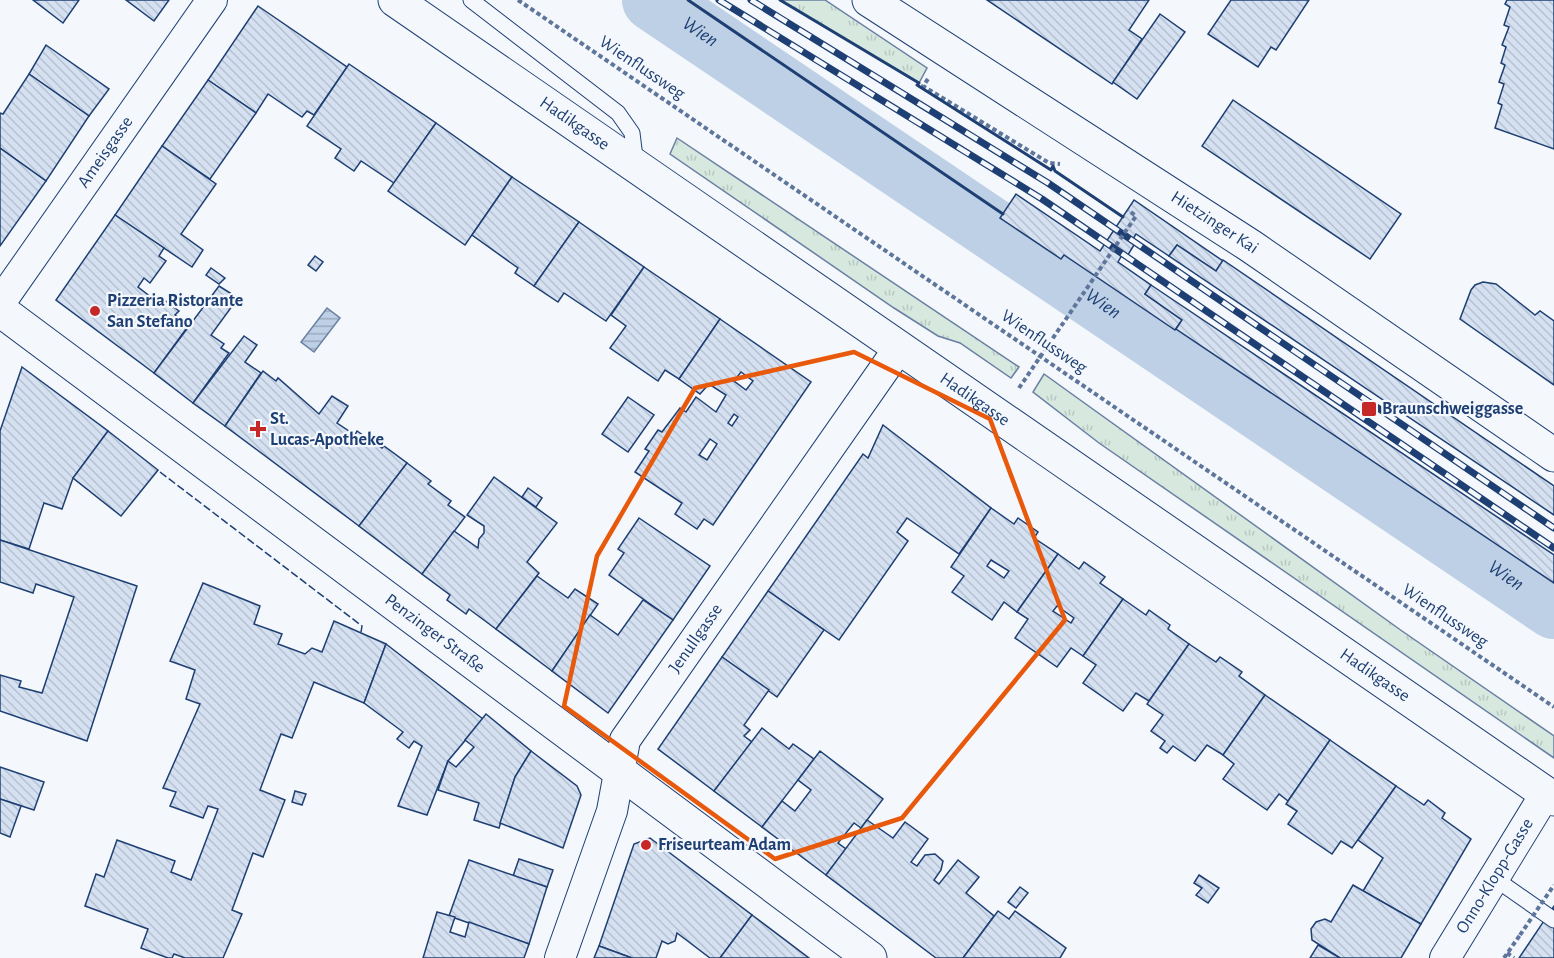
<svg xmlns="http://www.w3.org/2000/svg" width="1554" height="958" font-family="'Alegreya Sans',sans-serif">
<defs>
<pattern id="grass-tufts" width="24" height="20" patternUnits="userSpaceOnUse" patternTransform="scale(1.5)"><rect width="24" height="20" fill="#d7e8df"/><path d="M3 7l-1-3M5 7V3M7 7l1-3M15 17l-1-3M17 17v-4M19 17l1-3" fill="none" stroke="#b8c8c3"/></pattern>
<pattern id="water-rules" width="6" height="5" patternUnits="userSpaceOnUse" patternTransform="scale(1.5)"><rect width="6" height="5" fill="#bed0e5"/><path d="M0 2.5h6" fill="none" stroke="#9aaabe"/></pattern>
<pattern id="building-back-hatch" width="6" height="6" patternUnits="userSpaceOnUse" patternTransform="scale(1.5)"><rect width="6" height="6" fill="#d5e0f0"/><path d="M-1 5l2 2M0 0l6 6M5-1l2 2" fill="none" stroke="#b6c1d1"/></pattern>
</defs>
<rect width="100%" height="100%" fill="#f4f7fb"/>
<!-- grass -->
<g fill="url(#grass-tufts)" stroke="#687fa3" stroke-width="1.5">
<path d="M780 0H825L927 68 919 83Z"/>
<path d="M677 138 1019 367 1011 378 960 343 938 336 894 308 670 154Z"/>
<path d="M1044 374 1402 631 1554 736V758L1099 443 1033 392Z"/>
</g>
<!-- water -->
<path fill="url(#water-rules)" stroke="#687fa3" stroke-width="1.5" d="M327 308 340 318 314 352 301 342Z"/>
<g fill="none" stroke-linecap="round" stroke-linejoin="round">
<!-- river -->
<path stroke="#bed0e5" stroke-width="62" id="s1" d="M653 0 1554 608"/>
</g>
<!-- building -->
<g fill="url(#building-back-hatch)" stroke="#1d3f73" stroke-width="1.5" fill-rule="evenodd">
<path d="M33 0H79L63 23Z"/>
<path d="M126 0H169L154 21Z"/>
<path d="M987 0H1149L1129 30 1142 39 1112 84Z"/>
<path d="M1231 0H1309L1276 50 1271 47 1258 67 1208 34Z"/>
<path d="M1507 0H1554V149L1495 128 1502 105 1498 103 1504 84 1499 82 1505 65 1501 63 1506 47 1502 45 1509 27 1504 25 1510 7 1505 4Z"/>
<path d="M258 6 347 67 314 115 307 111 302 117 268 94 256 113 208 80Z"/>
<path d="M1160 14 1185 32 1137 99 1113 82Z"/>
<path d="M46 45 109 89 89 116 29 74Z"/>
<path d="M349 64 436 123 394 183 361 161 354 171 335 158 341 149 307 126Z"/>
<path d="M29 74 89 116 46 181 0 148V113L3 114Z"/>
<path d="M208 80 256 113 210 179 162 146Z"/>
<path d="M1233 100 1401 214 1370 259 1202 146Z"/>
<path d="M436 123 512 177 465 245 388 191Z"/>
<path d="M162 146 216 184 181 234 203 250 192 267 115 215Z"/>
<path d="M0 148 46 181 0 246Z"/>
<path d="M512 177 579 222 534 286 515 273 518 268 472 235Z"/>
<path d="M1016 194 1100 251 1134 200 1223 261 1216 271 1177 245 1169 256 1136 234 1131 242 1134 245 1126 258 1122 255 1118 262 1151 285 1145 294 1182 320 1175 330 1064 255 1061 259 1000 218Z"/>
<path d="M115 215 164 248 159 256 166 261 150 283 144 278 138 287 160 304 163 299 179 311 175 315 189 325 154 373 56 300Z"/>
<path d="M579 222 644 267 606 321 564 293 558 302 534 286Z"/>
<path d="M1177 245 1216 271 1223 260 1554 486V515L1169 256Z"/>
<path d="M315 256 323 262 316 271 308 265Z"/>
<path d="M644 267 720 319 679 379 665 370 658 381 610 348 626 326 611 315Z"/>
<path d="M211 268 225 278 219 284 206 275Z"/>
<path d="M1483 282 1496 284 1535 315 1540 311 1554 321V385L1460 319 1471 290 1475 285Z"/>
<path d="M1151 285 1554 555V583L1176 329 1182 320 1145 294Z"/>
<path d="M219 286 238 298 211 335 224 344 221 348 229 353 193 403 154 373Z"/>
<path d="M720 319 811 382 713 525 704 519 697 529 675 514 682 503 635 472 649 451 645 449 658 430 662 432 680 408 686 412 696 397 716 412 726 395 709 384 700 394 679 379ZM741 372 753 381 746 390 734 381ZM734 414 738 417 732 426 728 423ZM710 439 717 444 707 460 699 455Z"/>
<path d="M244 336 257 345 245 362 261 373 225 426 193 403Z"/>
<path d="M22 367 108 431 73 478 62 509 44 503 29 549 0 540V431Z"/>
<path d="M263 371 276 381 278 378 319 414 332 396 348 406 337 423 355 435 357 431 382 448 384 446 407 463 359 526 225 426Z"/>
<path d="M628 397 654 415 628 452 602 434Z"/>
<path d="M883 425 991 508 959 554 907 518 897 532 908 541 839 640 768 591 863 454 868 458Z"/>
<path d="M108 431 158 470 121 516 73 478Z"/>
<path d="M407 463 431 481 428 484 451 501 448 505 465 517 422 574 359 526Z"/>
<path d="M494 477 557 523 527 562 539 573 496 629 469 609 466 614 447 600 450 595 422 574 454 531 478 548 479 539 484 533V526L467 515Z"/>
<path d="M528 488 542 498 536 507 522 497Z"/>
<path d="M991 508 1014 524 1018 518 1038 532 1034 538 1058 554 1017 612 1004 602 992 620 952 592 964 576 951 567ZM991 560 1009 571 1004 578 987 566Z"/>
<path d="M639 518 710 566 673 620 609 575 624 553 618 549Z"/>
<path d="M0 540 137 586 87 741 0 711V675L21 681 19 687 42 693 74 597 36 584 33 593 0 582Z"/>
<path d="M1058 554 1079 569 1084 562 1105 577 1100 583 1123 599 1083 656 1071 648 1057 667 1015 638 1028 619 1017 612ZM1057 606 1074 618 1071 623 1053 611Z"/>
<path d="M537 576 568 598 575 589 598 604 552 671 496 629Z"/>
<path d="M203 583 260 606 254 624 282 634 278 644 305 654 312 648 322 652 334 621 386 644 364 703 314 682 292 738 281 734 260 790 285 800 263 857 253 853 232 910 242 914 223 958H185L174 954 172 958H168L141 948 148 929 85 906 96 874 104 877 117 840 175 861 171 872 191 880 218 809 208 806 203 818 170 806 176 792 163 788 200 704 186 699 195 670 170 661Z"/>
<path d="M768 591 824 630 777 697 722 657Z"/>
<path d="M1123 599 1146 615 1149 610 1170 625 1168 629 1189 644 1149 701 1136 693 1123 711 1083 683 1096 665 1083 656Z"/>
<path d="M643 600 673 620 608 713 552 671 590 615 618 635Z"/>
<path d="M386 644 483 719 448 761 427 815 398 806 422 746 414 741 409 748 397 739 403 732 364 703Z"/>
<path d="M1189 644 1216 662 1220 657 1242 672 1239 676 1265 695 1223 755 1207 745 1195 761 1173 746 1167 753 1160 748 1165 741 1151 731 1163 715 1147 704Z"/>
<path d="M722 657 769 690 744 725 750 730 744 736 752 742 714 791 658 749Z"/>
<path d="M1265 695 1330 740 1288 801 1279 794 1267 810 1223 779 1234 764 1223 755Z"/>
<path d="M486 714 531 751 515 777 499 828 474 820 479 803 438 790 448 761 456 767 474 747 465 740Z"/>
<path d="M762 728 789 749 793 744 814 759 762 827 714 791Z"/>
<path d="M1330 740 1396 786 1352 848 1341 841 1332 854 1288 824 1297 811 1286 804Z"/>
<path d="M531 751 577 786 581 795 563 848 500 823 515 777Z"/>
<path d="M820 751 883 799 861 828 854 823 838 843 846 849 826 875 762 827 782 801 795 811 811 790 798 780Z"/>
<path d="M0 767 44 782 34 810 0 799Z"/>
<path d="M1396 786 1424 805 1428 800 1445 813 1442 818 1471 839 1421 924 1363 891 1383 858 1358 840Z"/>
<path d="M295 791 306 794 302 805 292 802Z"/>
<path d="M0 799 21 806 10 837 0 833Z"/>
<path d="M867 820 893 838 905 822 928 839 911 862 917 866 925 855 935 854 943 861 941 870 934 880 939 884 958 860 979 877 966 893 994 916 963 958H936L826 875Z"/>
<path d="M650 838 752 915 720 958H710L677 933 675 941 668 944 662 941 656 958H632L599 946 634 844Z"/>
<path d="M519 859 553 870 547 887 513 876Z"/>
<path d="M469 860 547 887 529 944 449 916Z"/>
<path d="M1199 875 1219 888 1208 903 1196 895 1202 888 1194 883Z"/>
<path d="M1353 885 1421 924 1401 958H1340L1312 940 1311 929 1316 922 1325 919 1331 922Z"/>
<path d="M1020 887 1028 893 1016 908 1008 902Z"/>
<path d="M1554 906V958H1519Z"/>
<path d="M998 911 1009 919 1015 911 1066 948 1060 958H963Z"/>
<path d="M437 912 455 917 450 932 465 937 469 922 529 944 524 958H423Z"/>
<path d="M752 915 809 958H720Z"/>
<path d="M1318 945 1340 958H1310Z"/>
<path d="M599 946 632 958H594Z"/>
</g>
<g fill="none" stroke-linecap="round" stroke-linejoin="round">
<!-- service casing -->
<g stroke="#1d3f73" stroke-width="17">
<g id="service">
<path d="M471 0 618 113 632 133 636 166"/>
<path d="M1494 878 1554 920"/>
</g>
</g>
<!-- minor casing -->
<g stroke="#1d3f73" stroke-width="32">
<g id="minor">
<path id="s2" d="M0 303 212 0"/>
<path id="s3" d="M560 958 612 811 625 740 899 348"/>
<path id="s4" d="M1445 958 1546 793"/>
</g>
</g>
<!-- tertiary casing -->
<g stroke="#1d3f73" stroke-width="35">
<g id="tertiary">
<path id="s5" d="M0 310 870 958"/>
</g>
</g>
<!-- primary casing -->
<g stroke="#1d3f73" stroke-width="35">
<g id="primary">
<path id="s6" d="M395 0 1554 799"/>
<path id="s7" d="M869 0 1249 245 1554 455"/>
</g>
</g>
<!-- path -->
<g stroke="#5e769c" stroke-width="4" stroke-dasharray="4.5 3" stroke-linecap="butt">
<path d="M518 0 1554 707"/>
<path d="M928 79 923 86 1049 163 1060 164"/>
<path d="M1507 953 1514 958"/>
<path d="M1504 958 1520 935"/>
</g>
<!-- service -->
<use href="#service" stroke="#f4f7fb" stroke-width="15"/>
<!-- minor -->
<use href="#minor" stroke="#f4f7fb" stroke-width="30"/>
<!-- tertiary -->
<use href="#tertiary" stroke="#f4f7fb" stroke-width="33"/>
<!-- primary -->
<use href="#primary" stroke="#f4f7fb" stroke-width="33"/>
<!-- rail casing -->
<g stroke="#1d3f73" stroke-width="7">
<g id="rail">
<path d="M719 0 1042 199 1554 548"/>
<path d="M751 0 1048 183 1554 528"/>
</g>
</g>
<!-- rail -->
<use href="#rail" stroke="#f4f7fb" stroke-width="4.5" stroke-dasharray="14" stroke-linecap="butt"/>
<!-- path-bridge -->
<g stroke="#5e769c" stroke-width="4" stroke-dasharray="4.5 3" stroke-linecap="butt">
<path d="M1019 388 1136 216 1128 210"/>
<path d="M1520 935 1554 885"/>
</g>
<!-- fence -->
<path stroke="#1d3f73" stroke-width="1.5" stroke-dasharray="8 3" stroke-linecap="butt" d="M160 472 362 626 361 632"/>
<!-- wall -->
<g stroke="#1d3f73" stroke-width="3">
<path d="M688 0 1003 214"/>
<path d="M780 0 919 83 917 85 1051 170 1053 166 1055 171 1123 217"/>
</g>
</g>
<!-- marked area -->
<path fill="none" stroke="#e8590c" stroke-width="4.5" stroke-linejoin="round" d="M854 352 990 419 1065 620 902 818 775 859 564 706 597 556 695 388Z"/>
<!-- markers -->
<g fill="#c62828" stroke="#f4f7fb" stroke-width="2">
<circle cx="95" cy="311" r="6"/>
<rect x="1361" y="401" width="16" height="16" rx="3"/>
<path d="M255 420h6v6h6v6h-6v6h-6v-6h-6v-6h6z"/>
<circle cx="646" cy="845" r="6"/>
</g>
<g text-anchor="middle" dominant-baseline="central" stroke-width="4.5" stroke-linejoin="round" paint-order="stroke">
<!-- street labels -->
<g font-size="18" fill="#1d3f73" stroke="#f4f7fb">
<text transform="translate(642 68) rotate(34)">Wienflussweg</text>
<text stroke="none"><textPath href="#s6" startOffset="218">Hadikgasse</textPath></text>
<text stroke="none"><textPath href="#s2" startOffset="184">Ameisgasse</textPath></text>
<text stroke="none"><textPath href="#s7" startOffset="411">Hietzinger Kai</textPath></text>
<text transform="translate(1044 342) rotate(34)">Wienflussweg</text>
<text stroke="none"><textPath href="#s6" startOffset="704">Hadikgasse</textPath></text>
<text transform="translate(1445 616) rotate(34)">Wienflussweg</text>
<text stroke="none"><textPath href="#s5" startOffset="542">Penzinger Straße</textPath></text>
<text stroke="none"><textPath href="#s3" startOffset="352">Jenullgasse</textPath></text>
<text stroke="none"><textPath href="#s6" startOffset="1190">Hadikgasse</textPath></text>
<text stroke="none"><textPath href="#s4" startOffset="96">Onno-Klopp-Gasse</textPath></text>
</g>
<!-- poi labels -->
<g font-size="18" font-weight="bold" fill="#1d3f73" stroke="#f4f7fb" text-anchor="start">
<text x="107" y="301">Pizzeria Ristorante<tspan x="107" dy="21">San Stefano</tspan></text>
<text x="1382" y="409">Braunschweiggasse</text>
<text x="270" y="419">St.<tspan x="270" dy="21">Lucas-Apotheke</tspan></text>
<text x="658" y="845">Friseurteam Adam</text>
</g>
<!-- water labels -->
<g font-size="20" font-style="italic" fill="#1d3f73" stroke="#f4f7fb">
<text stroke="none"><textPath href="#s1" startOffset="57">Wien</textPath></text>
<text stroke="none"><textPath href="#s1" startOffset="543">Wien</textPath></text>
<text stroke="none"><textPath href="#s1" startOffset="1029">Wien</textPath></text>
</g>
</g>
</svg>
